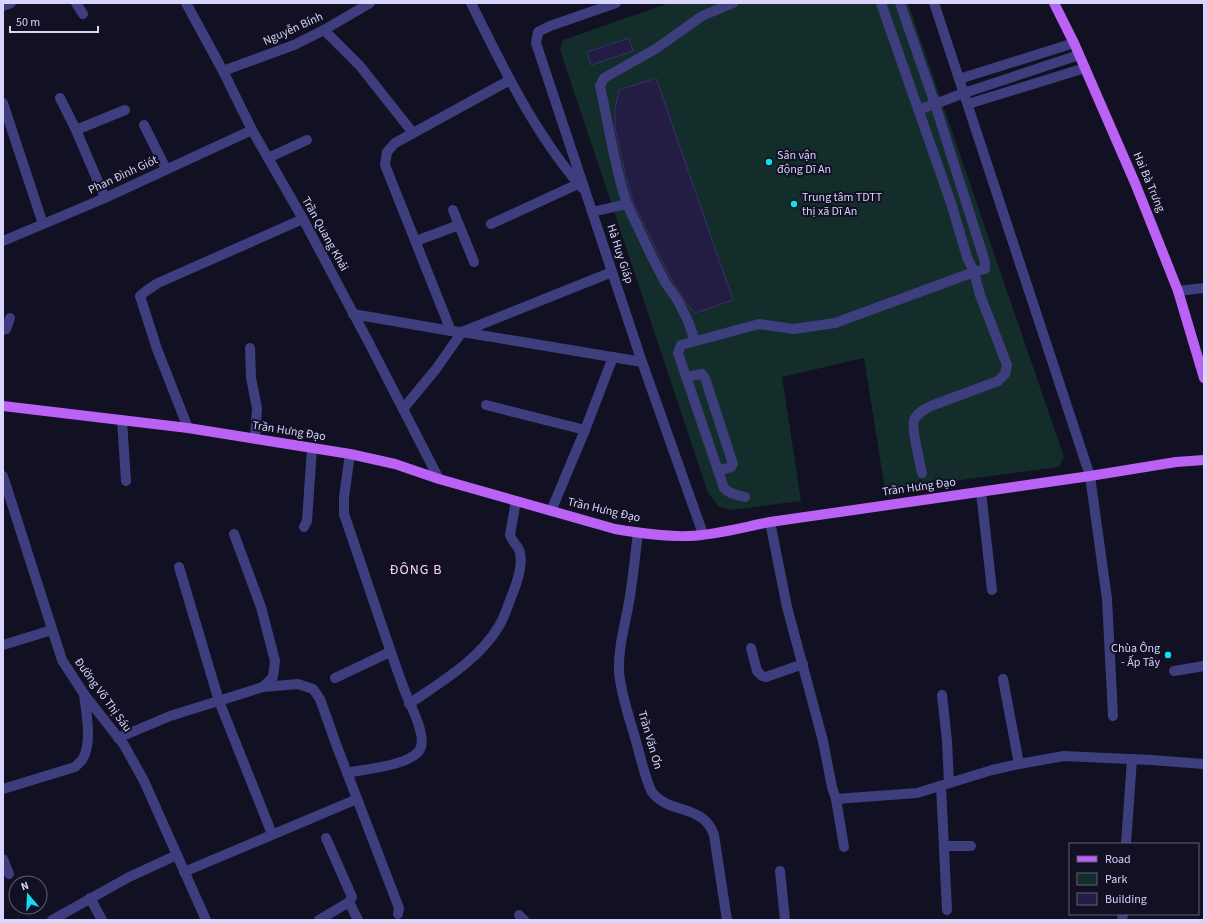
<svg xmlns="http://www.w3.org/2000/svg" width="1207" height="923" font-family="'Source Sans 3',sans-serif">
<rect width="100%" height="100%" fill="#121023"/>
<!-- green -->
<path fill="#132d2b" d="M669 3H908L1064 457 1059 467 885 490 864 358 782 377 801 501 731 510 719 507 708 493 560 50 563 40Z"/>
<!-- building -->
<g fill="#231d43" stroke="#3a306d">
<path d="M629 38 633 51 591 65 587 52Z"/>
<path d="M656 78 733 300 695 313 686 303 671 279 633 202 625 173 615 127V110L619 90Z"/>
</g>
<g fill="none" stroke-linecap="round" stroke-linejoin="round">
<!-- minor -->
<g stroke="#3e3e7f" stroke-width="10">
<path d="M76 3 83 14"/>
<path d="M186 3 223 71 252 130 303 219 368 341 439 479"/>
<path d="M471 3C502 66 535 134 582 188"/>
<path d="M616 3 550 26 538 32 536 43 642 362 703 534"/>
<path d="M900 3 935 104 964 93 1079 55"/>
<path d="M934 3 1090 476 1107 599 1113 716"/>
<path d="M3 6 11 3"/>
<path d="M324 30 360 66 413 133"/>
<path d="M223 71 294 45 324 30 370 3"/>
<path d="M959 79 1074 43"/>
<path d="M60 98 76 130"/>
<path d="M3 103 43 224"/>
<path d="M968 104 1085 68"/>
<path d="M918 110 935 104 985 262V269L974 272 980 295 1007 365 1005 374 998 381 931 406C925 409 917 413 914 420 911 428 920 463 922 473"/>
<path d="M144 125 166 169"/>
<path d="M268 158 307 140"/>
<path d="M105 198 76 130 125 110"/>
<path d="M627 204 653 259 665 282 678 301 688 321 695 341"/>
<path d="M453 210 459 225"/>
<path d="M592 212 627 204C614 166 609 125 600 86L604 78 657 48 702 16 733 3"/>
<path d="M491 224 578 184"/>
<path d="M3 241 105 198 252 130"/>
<path d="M416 241 459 225 474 262"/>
<path d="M1178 291 1204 288"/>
<path d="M353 314 451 331 462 332 642 362"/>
<path d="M3 330 6 329 10 318"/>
<path d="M451 331 385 165 387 152 395 143 510 80"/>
<path d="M250 348 251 378 257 408 255 439"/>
<path d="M686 377 702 374 705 378 733 464 731 467 718 471"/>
<path d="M486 405 585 430"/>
<path d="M403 409 436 369 462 332 612 272"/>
<path d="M122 420 126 481"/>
<path d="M188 428 157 349 140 296 146 291 158 283 303 219"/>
<path d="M3 476 62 660 84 694 124 745 144 781 206 920"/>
<path d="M981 492 992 590"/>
<path d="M745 497C737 495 729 494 724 488L678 353 681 345 759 324 794 329 835 323 974 272 967 257 951 203 881 3"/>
<path d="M551 511 585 430 613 357"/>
<path d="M770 522 787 607 823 741 832 787 836 799 917 793 992 770 1019 764 1064 756 1151 760 1204 764"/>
<path d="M304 527 307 521 312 448"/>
<path d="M638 533C635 556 633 579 629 602 625 625 618 648 619 672 621 696 631 722 637 745 640 756 647 784 652 792 669 815 703 803 714 835L727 920"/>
<path d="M179 567 219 701 272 834"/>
<path d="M3 645 52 630"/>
<path d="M751 648 757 671 762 676 766 677 803 664"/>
<path d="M1174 671 1204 666"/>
<path d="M335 678 390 652"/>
<path d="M1003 679 1019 764"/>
<path d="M263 687 298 684 313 689 320 699 336 744 399 908 398 914"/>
<path d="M942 695 947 741 949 783"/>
<path d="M409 704C441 682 479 660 499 626 505 616 508 605 512 595 517 583 523 566 520 553 519 546 512 542 510 535L516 501"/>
<path d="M118 738 170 716 263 687 273 677 275 661 261 607 234 534"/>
<path d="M347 773C365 769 407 766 419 751 429 738 409 703 404 689 383 631 364 572 344 514V497L350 454"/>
<path d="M941 786 947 910"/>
<path d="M3 789 75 767C78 764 80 762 82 760 93 744 86 712 84 694"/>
<path d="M836 799 844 847"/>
<path d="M1126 844 1132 759"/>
<path d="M944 846H971"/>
<path d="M3 859 9 874"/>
<path d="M780 871 785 920"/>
<path d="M184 872 357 799"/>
<path d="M90 898 102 920"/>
<path d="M349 902 358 920"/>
<path d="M519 915 524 920"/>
<path d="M52 920 129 877 177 855"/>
<path d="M319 920 349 902 352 897 326 838"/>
<path d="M1122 920 1123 914"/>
</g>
<!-- major -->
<g stroke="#ba62f5" stroke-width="10">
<path d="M1054 3 1074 43 1135 183 1155 233 1178 291 1204 378"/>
<path d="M3 406 188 428 350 454 395 464 439 479 615 529C639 533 665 537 689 536 716 535 744 527 770 522L1090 476 1176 462 1204 460"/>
</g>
</g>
<!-- markers -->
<g fill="#0fdfee" stroke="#121023" stroke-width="1.5">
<circle cx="769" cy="162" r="4"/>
<circle cx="794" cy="204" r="4"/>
<circle cx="1168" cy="655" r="4"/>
</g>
<g text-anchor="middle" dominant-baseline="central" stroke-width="4" stroke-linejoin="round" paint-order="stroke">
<!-- street labels -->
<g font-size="12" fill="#d8d4fc" stroke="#121023">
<text transform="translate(293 29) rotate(-24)">Nguyễn Bính</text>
<text transform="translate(123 175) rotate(-25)">Phan Đình Giót</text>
<text transform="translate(1149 182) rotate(67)">Hai Bà Trưng</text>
<text transform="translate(325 234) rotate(61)">Trần Quang Khải</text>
<text transform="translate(620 254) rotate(72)">Hà Huy Giáp</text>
<text transform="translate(289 431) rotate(9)">Trần Hưng Đạo</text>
<text transform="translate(919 487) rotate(-8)">Trần Hưng Đạo</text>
<text transform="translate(604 510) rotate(13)">Trần Hưng Đạo</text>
<text transform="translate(103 695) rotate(54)">Đường Võ Thị Sáu</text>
<text transform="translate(650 740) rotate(74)">Trần Văn Ơn</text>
</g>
<!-- poi labels -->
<g font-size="12" fill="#d8d4fc" stroke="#121023" text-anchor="start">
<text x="777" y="155">Sân vận<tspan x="777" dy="14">động Dĩ An</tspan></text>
<text x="802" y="197">Trung tâm TDTT<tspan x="802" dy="14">thị xã Dĩ An</tspan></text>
<text x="1160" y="648" text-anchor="end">Chùa Ông<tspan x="1160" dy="14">- Ấp Tây</tspan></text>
</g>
<!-- quarter labels -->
<g font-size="14" letter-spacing="1" fill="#fcd6f0" stroke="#121023">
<text x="416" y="570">ĐÔNG B</text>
</g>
</g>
<!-- border -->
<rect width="1207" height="923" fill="none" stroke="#d8d4fc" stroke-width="8"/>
<!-- legend -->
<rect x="1069" y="843" width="130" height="72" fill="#121023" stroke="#615e7a"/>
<rect x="1077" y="856" width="20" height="6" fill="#ba62f5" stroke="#615e7a"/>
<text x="1105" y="863" font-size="12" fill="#d8d4fc">Road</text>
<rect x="1077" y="873" width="20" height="12" fill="#132d2b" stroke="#615e7a"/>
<text x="1105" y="883" font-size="12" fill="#d8d4fc">Park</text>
<rect x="1077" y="893" width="20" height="12" fill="#231d43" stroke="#615e7a"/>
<text x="1105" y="903" font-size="12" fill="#d8d4fc">Building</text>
<!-- north arrow -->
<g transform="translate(28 895) rotate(341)"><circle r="19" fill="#121023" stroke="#615e7a"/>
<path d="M0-3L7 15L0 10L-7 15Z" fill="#0fdfee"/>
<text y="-6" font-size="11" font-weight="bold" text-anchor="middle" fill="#d8d4fc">N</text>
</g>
<!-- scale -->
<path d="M10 26v6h88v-6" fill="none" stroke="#d8d4fc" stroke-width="2"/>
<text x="16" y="26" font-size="12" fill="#d8d4fc" stroke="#121023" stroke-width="3" paint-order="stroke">50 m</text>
</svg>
